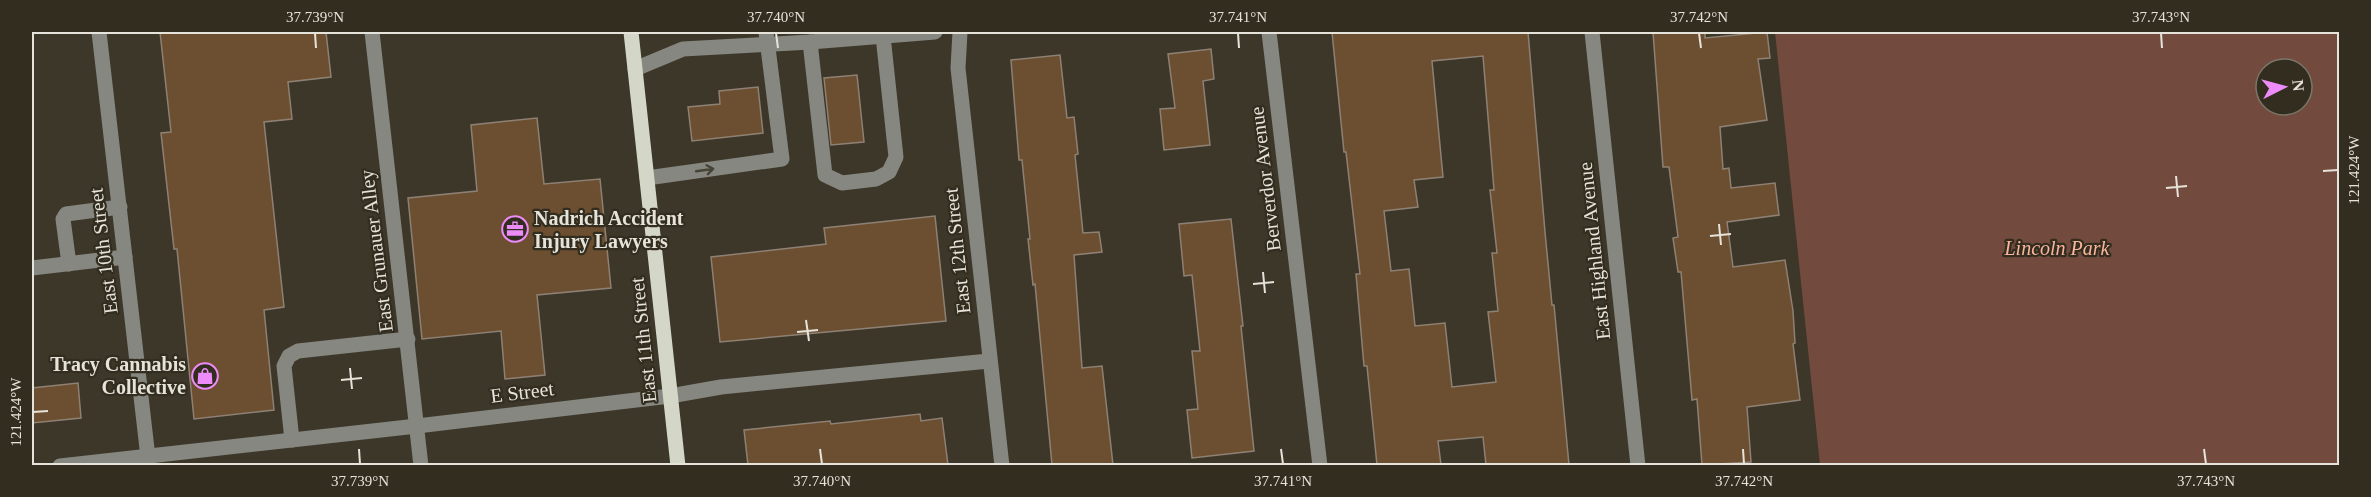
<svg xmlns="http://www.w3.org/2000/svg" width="2371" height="497" font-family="'Times New Roman',serif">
<rect width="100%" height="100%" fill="#3c3729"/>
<!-- green -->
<path fill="#734b3e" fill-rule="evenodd" d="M1775 32H2339V465H1820ZM2266 69H2302V105H2266Z"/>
<!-- building -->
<g fill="#6c4e30" stroke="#8e8174" stroke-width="1.5" fill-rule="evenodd">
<path d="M160 32H326L331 77 288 82 292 119 264 122 284 307 264 310 274 410 194 419 177 249H174L161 133 171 132Z"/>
<path d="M1332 32H1528L1545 232 1552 305H1554L1569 465H1486L1483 437 1438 441 1441 465H1377L1367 366H1364L1356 274H1360L1346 152H1344ZM1483 56 1494 190H1490L1497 253H1492L1498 311 1488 312 1496 382 1452 387 1445 323 1415 326 1409 269 1391 271 1384 211 1418 207 1414 180 1443 177 1432 61Z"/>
<path d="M1653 32H1705V38L1767 32 1770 58 1758 59 1767 120 1720 127 1723 169 1729 168 1731 188 1775 183 1779 215 1727 222 1733 267 1785 260 1793 311 1795 343 1793 344 1800 400 1747 407 1751 462 1702 465 1697 399 1692 400 1681 272H1678L1673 238 1678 237 1669 167H1663Z"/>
<path d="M1211 49 1214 79 1203 81 1210 145 1164 150 1160 109 1175 108 1168 54Z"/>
<path d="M1060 55 1067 118 1074 117 1078 154 1075 155 1083 233 1099 232 1102 252 1074 255 1082 368 1102 366 1113 465H1052L1035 284 1033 285 1028 239H1030L1022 160H1019L1011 60Z"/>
<path d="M857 75 864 142 831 145 824 78Z"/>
<path d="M758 87 763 133 692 141 688 107 720 104 719 91Z"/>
<path d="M537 118 544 184 600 179 611 288 537 295 545 375 505 379 501 331 422 339 408 198 477 191 471 125Z"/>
<path d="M935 216 946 321 720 342 711 257 826 244 824 228Z"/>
<path d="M1231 219 1243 326H1241L1254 451 1192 458 1187 410 1198 409 1192 351H1200L1192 275 1184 276 1179 224Z"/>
<path d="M78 383 81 418 32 423V388Z"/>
<path d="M920 414 921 421 942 418 948 465H748L744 430 830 421 831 424Z"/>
</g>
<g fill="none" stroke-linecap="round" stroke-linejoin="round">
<!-- minor -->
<g stroke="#868780" stroke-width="15">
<path d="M99 32 149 466"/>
<path d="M372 32 421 466"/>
<path d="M960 32 958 68 1002 466"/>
<path d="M1269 32 1320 466"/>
<path d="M1592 32 1638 466"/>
<path d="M810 42 825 175 842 183 876 179 889 172 896 157 883 36"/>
<path d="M635 69 683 49 810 42 935 32"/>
<path d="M647 178 782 159 766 32"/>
<path d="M69 264 63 219 66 214 120 207"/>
<path d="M32 268 125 257"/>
<path d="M292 440 284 366 289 356 298 351 408 339"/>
<path d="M60 466 417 426 670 396 721 387 989 361"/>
</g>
<!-- major -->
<path stroke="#d4d7c8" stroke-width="15" d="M631 32 678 466"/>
</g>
<!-- one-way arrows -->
<defs><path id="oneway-shaft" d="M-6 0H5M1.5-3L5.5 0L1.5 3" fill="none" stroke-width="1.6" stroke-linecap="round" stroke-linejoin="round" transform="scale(1.5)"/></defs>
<use stroke="#474437" href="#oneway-shaft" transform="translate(705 170) rotate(-8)"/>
<!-- ticks -->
<path fill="none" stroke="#e6e3da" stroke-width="2" d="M315 33 316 48M776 33 778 48M1238 33 1239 48M1699 33 1701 48M2161 33 2162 48M2323 171 2338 170M2176 176 2178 197M2166 188 2187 186M1719 224 1721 245M1710 236 1731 234M1263 272 1265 293M1253 284 1274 282M806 320 809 341M797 332 818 330M350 368 352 389M341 380 362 378M33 412 48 411M359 449 360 464M820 449 822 464M1281 449 1283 464M1743 449 1744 464M2204 449 2206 464"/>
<!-- icons -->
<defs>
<g id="office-ring" transform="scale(1.35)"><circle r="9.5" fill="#322d1f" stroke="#ed8cf9" stroke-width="1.5"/><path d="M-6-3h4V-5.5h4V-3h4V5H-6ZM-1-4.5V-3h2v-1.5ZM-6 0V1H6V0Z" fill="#ed8cf9"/></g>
<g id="shop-ring" transform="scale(1.35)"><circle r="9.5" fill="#322d1f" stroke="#ed8cf9" stroke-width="1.5"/><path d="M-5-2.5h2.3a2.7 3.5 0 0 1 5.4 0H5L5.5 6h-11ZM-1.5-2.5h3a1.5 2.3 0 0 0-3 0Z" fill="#ed8cf9"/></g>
</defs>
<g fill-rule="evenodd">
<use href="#office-ring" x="515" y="229"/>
<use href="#shop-ring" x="205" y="376"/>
</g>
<g text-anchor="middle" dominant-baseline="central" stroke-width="4.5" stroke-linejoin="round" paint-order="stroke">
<!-- street labels -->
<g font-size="20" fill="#e6e3da" stroke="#322d1f">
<text transform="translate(1265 179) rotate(-97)">Berverdor Avenue</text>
<text transform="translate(103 251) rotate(-97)">East 10th Street</text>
<text transform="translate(376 251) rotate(-97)">East Grunauer Alley</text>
<text transform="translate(957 251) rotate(-96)">East 12th Street</text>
<text transform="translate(1594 251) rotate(-96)">East Highland Avenue</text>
<text transform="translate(643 340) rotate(-96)">East 11th Street</text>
<text transform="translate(522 392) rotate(-7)">E Street</text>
</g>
<!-- poi labels -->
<g font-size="20" font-weight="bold" fill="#e6e3da" stroke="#322d1f" text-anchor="start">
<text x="534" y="218">Nadrich Accident<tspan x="534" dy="23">Injury Lawyers</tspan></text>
<text x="186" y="364" text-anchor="end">Tracy Cannabis<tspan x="186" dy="23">Collective</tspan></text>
</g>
<!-- park labels -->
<g font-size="20" font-style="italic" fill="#fcb59d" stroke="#322d1f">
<text x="2057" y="248">Lincoln Park</text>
</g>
</g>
<!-- border -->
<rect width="2371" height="497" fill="none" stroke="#322d1f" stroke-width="66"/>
<!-- north arrow -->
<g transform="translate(2284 87) rotate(84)"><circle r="28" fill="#322d1f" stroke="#7a766a" stroke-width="1.5"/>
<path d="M0-4.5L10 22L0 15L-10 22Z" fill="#ed8cf9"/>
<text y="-9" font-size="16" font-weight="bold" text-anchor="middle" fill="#e6e3da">N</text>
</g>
<rect x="33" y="33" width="2305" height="431" fill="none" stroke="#e6e3da" stroke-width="2"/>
<g font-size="15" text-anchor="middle" fill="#e6e3da">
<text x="315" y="22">37.739°N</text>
<text x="776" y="22">37.740°N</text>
<text x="1238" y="22">37.741°N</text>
<text x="1699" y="22">37.742°N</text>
<text x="2161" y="22">37.743°N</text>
<text transform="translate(2354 170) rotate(-90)" y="5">121.424°W</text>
<text transform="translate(16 412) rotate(-90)" y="5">121.424°W</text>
<text x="360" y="486">37.739°N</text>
<text x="822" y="486">37.740°N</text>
<text x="1283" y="486">37.741°N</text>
<text x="1744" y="486">37.742°N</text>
<text x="2206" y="486">37.743°N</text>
</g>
</svg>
